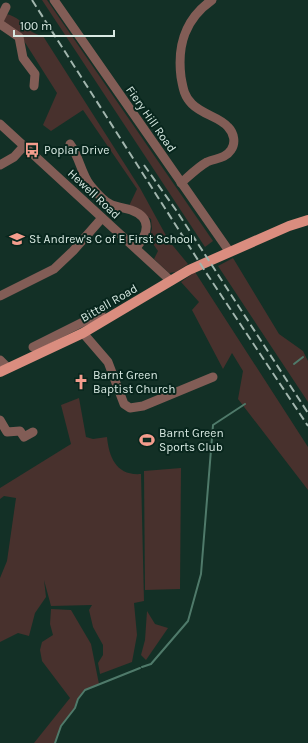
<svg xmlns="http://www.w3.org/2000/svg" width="308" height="743" font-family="Karla,sans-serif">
<rect width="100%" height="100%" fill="#133026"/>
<!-- green -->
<g fill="#48312d">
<path d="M42 0H47L213 241 205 247Z"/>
<path d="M6 14C25 18 23 32 43 36L140 188 169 241 188 264 176 272 169 273 154 259 158 251 149 238 152 229 151 219 129 206 137 189 83 110 51 131 43 125 57 93 19 33 1 22Z"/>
<path d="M233 258 279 334 303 351 308 361V402L218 266Z"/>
<path d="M195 272 308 447V490L238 399 243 371 232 353 223 369 192 310 199 302 181 282Z"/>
<path d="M79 398 86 437 93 439 107 437C109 458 117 476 141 474L144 601 134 603 137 635 132 662 100 674 98 663 103 655V645L93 627 89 610 92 605 51 606 44 580 46 597 35 613 29 636 18 633 0 642V578L7 561 16 498 4 496 0 499V488L71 444 61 405Z"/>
<path d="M181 468 180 589 145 590 144 471Z"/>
<path d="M51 609 71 610 91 644 99 684 85 690 78 699 75 708 61 726 55 743H34L70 698 42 661 40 650 42 642 53 635 50 624Z"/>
<path d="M147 611 155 624 168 628 146 660 141 655 145 640Z"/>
</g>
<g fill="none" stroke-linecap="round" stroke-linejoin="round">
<!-- stream -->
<g stroke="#4f7a6a" stroke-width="2">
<path d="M294 364 303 357"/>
<path d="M142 667 151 664 188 621 201 574 213 425 245 404"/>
<path d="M55 743 61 726 75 708 78 699 85 690 140 668"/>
</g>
<!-- minor -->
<g stroke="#825d56" stroke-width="9">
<path d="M54 0 229 251"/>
<path d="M0 19 6 7"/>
<path d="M0 24 19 37 23 58 35 74 34 86"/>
<path d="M0 124 171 281"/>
<path d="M70 144C79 156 81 173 90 185 95 191 103 201 110 204 116 207 124 208 131 210 153 218 148 234 136 248"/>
<path d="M0 165 14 157 24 146"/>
<path d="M181 183C189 176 198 167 207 162 216 158 225 159 231 150 236 143 234 133 228 127 220 117 203 115 192 104 184 96 183 88 181 77 177 45 185 19 212 0"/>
<path d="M0 296 54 269 73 251 102 218"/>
<path d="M83 333 108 362 124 404 130 408 143 406 213 377"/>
<path d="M33 347 101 313"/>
<path d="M0 360 8 368"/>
<path d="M0 420 7 432 20 431 24 437 33 432"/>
</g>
<!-- major -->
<path stroke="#da8d7f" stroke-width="10" d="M0 372 83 333 189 270 289 226 308 220"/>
<!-- rail -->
<g stroke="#a2b6ae" stroke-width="2" stroke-dasharray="8 4" stroke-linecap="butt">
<path d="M32 0 205 271 308 426"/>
<path d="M144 165 176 210 308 413"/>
</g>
</g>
<!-- icons -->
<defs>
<g id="bus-bare" transform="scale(1.2)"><path d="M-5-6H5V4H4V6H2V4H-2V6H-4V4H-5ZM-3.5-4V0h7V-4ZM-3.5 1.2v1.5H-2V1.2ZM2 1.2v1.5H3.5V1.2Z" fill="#f49d8d" stroke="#08261d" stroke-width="2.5" paint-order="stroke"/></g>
<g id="school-bare" transform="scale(1.2)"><path d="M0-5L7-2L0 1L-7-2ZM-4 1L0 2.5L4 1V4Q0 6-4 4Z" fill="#f49d8d" stroke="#08261d" stroke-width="2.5" paint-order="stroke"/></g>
<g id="church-bare" transform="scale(1.2)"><path d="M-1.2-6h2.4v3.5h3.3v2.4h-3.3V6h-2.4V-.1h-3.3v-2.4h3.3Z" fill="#f49d8d" stroke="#08261d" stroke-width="2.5" paint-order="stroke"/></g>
<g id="stadium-bare" transform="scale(1.2)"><path d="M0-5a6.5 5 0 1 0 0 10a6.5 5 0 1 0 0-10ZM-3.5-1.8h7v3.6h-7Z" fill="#f49d8d" stroke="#08261d" stroke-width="2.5" paint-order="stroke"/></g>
</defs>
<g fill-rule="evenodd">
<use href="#bus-bare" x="32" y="150"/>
<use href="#school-bare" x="17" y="239"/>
<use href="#church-bare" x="81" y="382"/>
<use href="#stadium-bare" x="147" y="440"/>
</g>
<g text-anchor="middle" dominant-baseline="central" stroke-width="4" stroke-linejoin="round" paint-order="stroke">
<!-- street labels -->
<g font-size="12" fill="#d9eae3" stroke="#08261d">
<text transform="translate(151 119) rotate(55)">Fiery Hill Road</text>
<text transform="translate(94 194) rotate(43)">Hewell Road</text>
<text transform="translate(109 303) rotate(-30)">Bittell Road</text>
</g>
<!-- poi labels -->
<g font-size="12" fill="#d9eae3" stroke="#08261d" text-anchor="start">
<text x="44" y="150">Poplar Drive</text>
<text x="29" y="239">St Andrew's C of E First School</text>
<text x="93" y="375">Barnt Green<tspan x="93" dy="14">Baptist Church</tspan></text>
<text x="159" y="433">Barnt Green<tspan x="159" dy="14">Sports Club</tspan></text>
</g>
</g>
<!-- scale -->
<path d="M14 30v6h100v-6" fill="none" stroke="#d9eae3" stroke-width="2"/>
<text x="20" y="30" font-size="12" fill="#d9eae3" stroke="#08261d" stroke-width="3" paint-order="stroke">100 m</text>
</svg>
